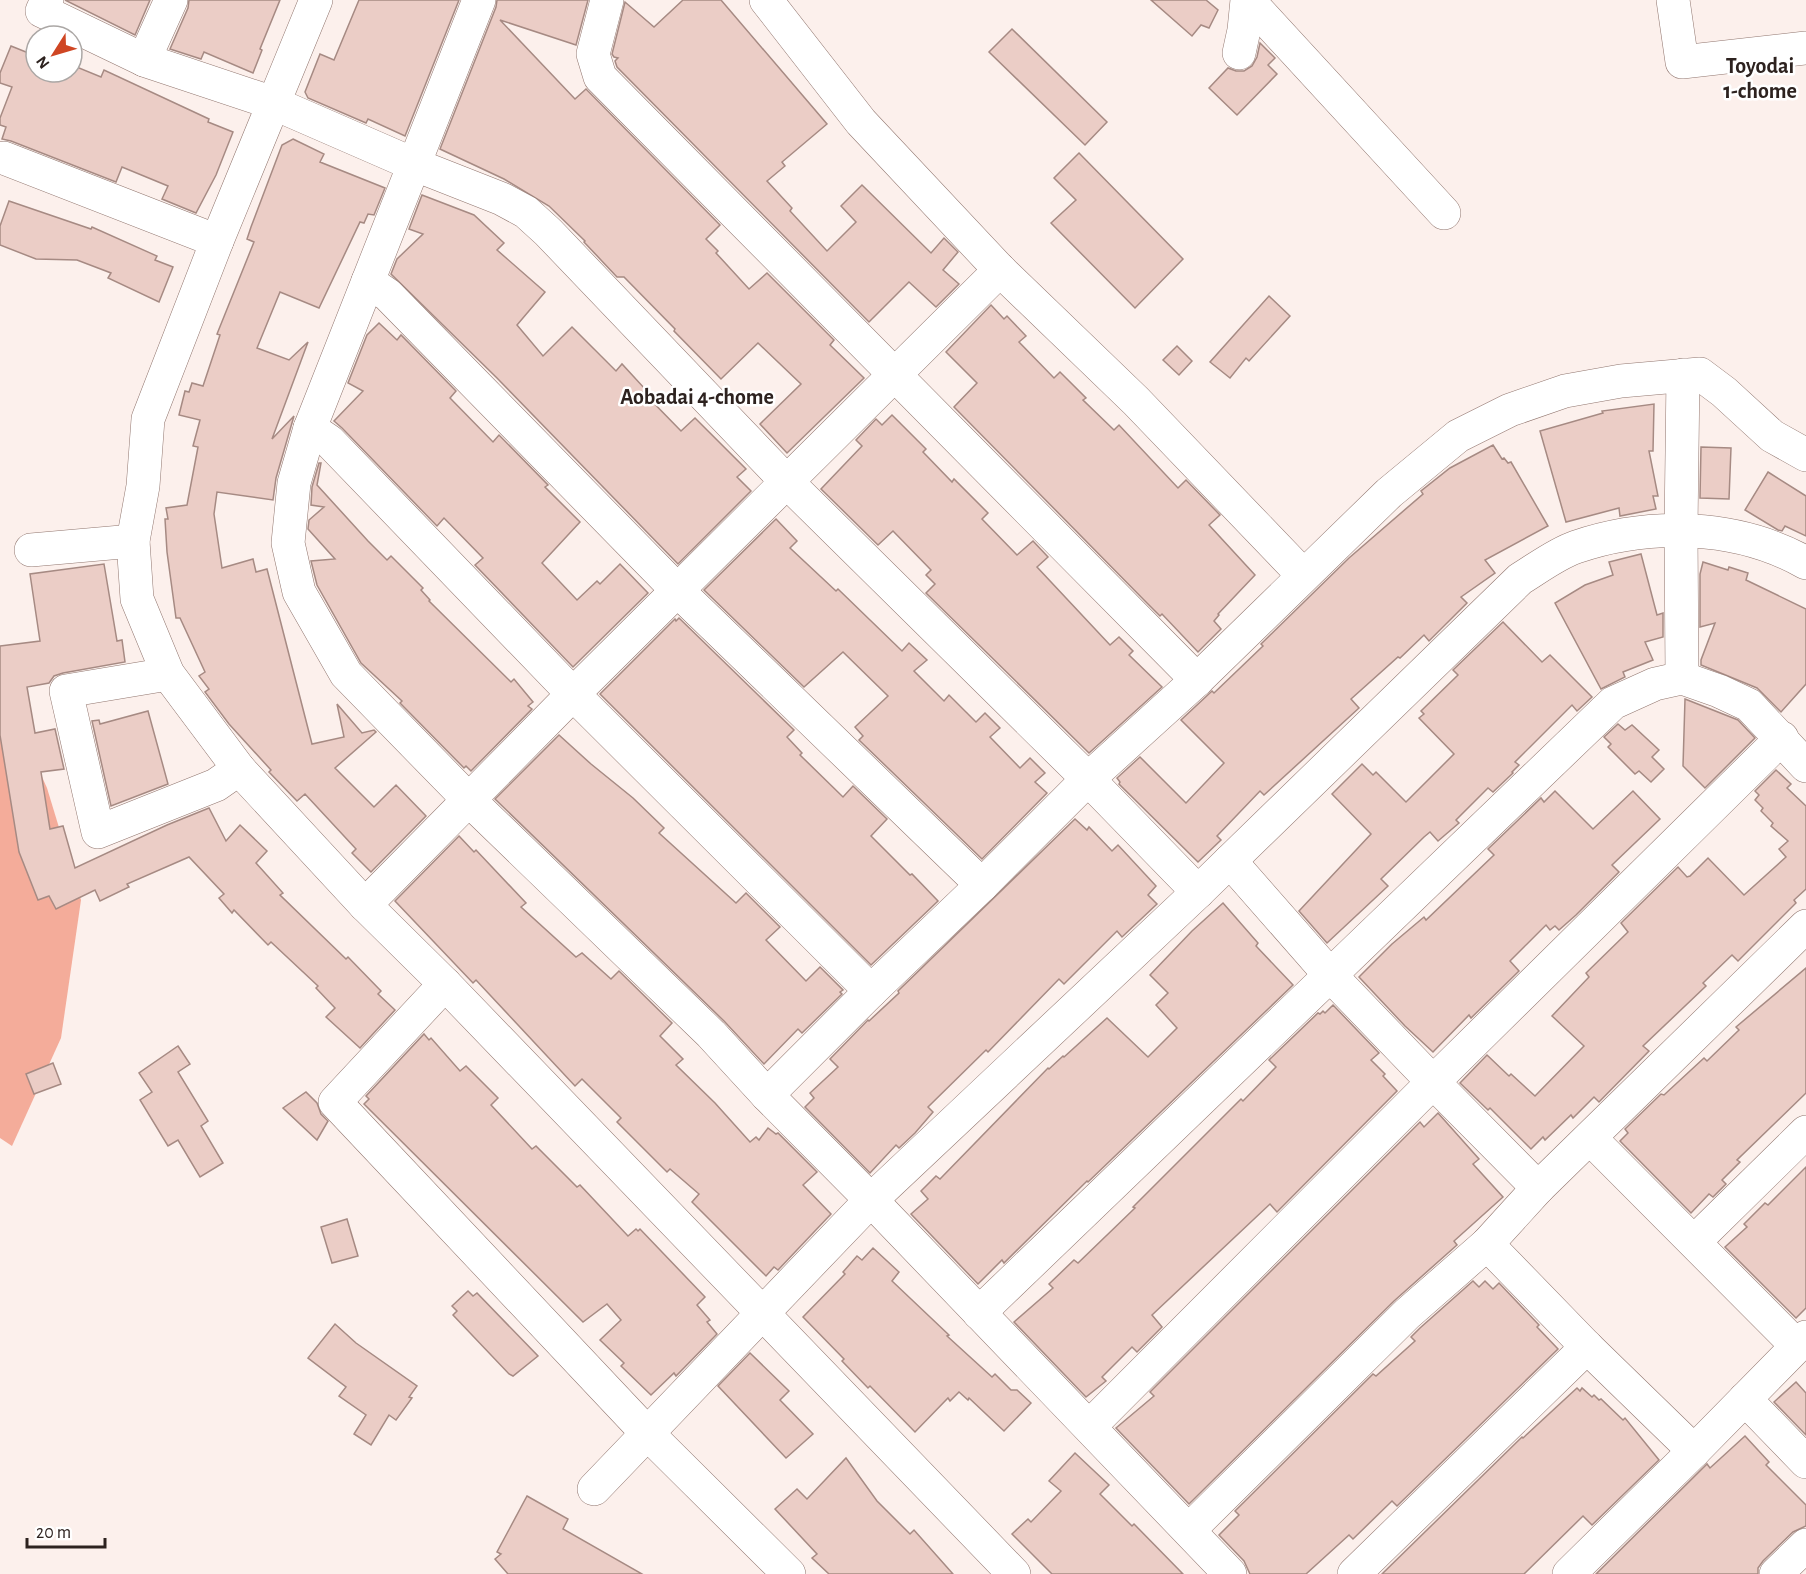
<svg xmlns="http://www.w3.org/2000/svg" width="1806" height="1574" font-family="'Alegreya Sans',sans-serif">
<rect width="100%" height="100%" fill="#fcf0ec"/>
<!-- green -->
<path fill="#f4ac9a" d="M0 703 19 725 47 788 81 900 61 1038 12 1146 0 1138Z"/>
<!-- building -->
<g fill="#ebcdc6" stroke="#a68a83" stroke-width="1.5">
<path d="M65 0H150L135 35Z"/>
<path d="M189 0H280L260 49 262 50 253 73 204 52 201 59 170 49 188 8Z"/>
<path d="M359 0H459L405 136 368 119 366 123 308 98 305 92 320 54 334 60Z"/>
<path d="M497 0H588L576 45 500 20 575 99 586 89 720 225 706 239 718 251 716 253 749 289 767 273 834 340 830 345 864 378 787 453 760 424 801 384 758 343 721 379 674 331 675 329 624 277H617L584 242 585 241 549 206 504 179 440 149 496 7Z"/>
<path d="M683 0H721L827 124 782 162 785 166 767 181 792 208 790 211 827 251 856 222 841 206 862 185 931 253 944 238 958 252 943 270 959 284 936 307 909 282 869 322 617 67 615 61 618 58 614 57 612 54 625 2 654 27Z"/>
<path d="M1151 0H1206L1218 10 1209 28 1201 25 1192 36Z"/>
<path d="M1012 29 1107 122 1085 145 989 52Z"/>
<path d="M1260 43 1275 58 1268 65 1277 74 1237 115 1209 88 1228 68 1236 71H1244L1252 66 1257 57Z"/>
<path d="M11 46 36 56V72H72V65L101 77 104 70 209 119 208 122 233 132 216 175 196 213 162 199 168 186 122 167 116 182 11 141 2 139 6 127 0 125V118L12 87 0 83V73Z"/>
<path d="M293 139 324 154 320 162 385 188 374 215 368 214 364 223 360 222 319 308 280 292 257 348 289 360 308 342 272 439 294 416 276 478 273 500 217 492 214 514 222 568 253 559 256 572 267 569 312 744 344 737 337 704 362 733 374 730 376 732 335 768 374 807 396 785 426 816 371 872 352 853 356 849 305 794 297 801 269 772 271 770 229 724 205 692 209 689 199 676 205 672 180 618H176L167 552 165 519H168L166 508 187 505 198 447 193 446 200 420 179 415 185 391 189 392 192 383 203 386 220 335 217 334 254 242 247 239 251 227 282 145Z"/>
<path d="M1079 153 1183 259 1135 308 1051 223 1076 200 1054 178Z"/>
<path d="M422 195 474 215 504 243 497 250 545 292 517 325 543 356 572 327 616 371 622 364 646 390 643 392 681 431 695 418 746 469 737 477 751 491 678 564 497 378 391 274 397 259 423 234 409 229Z"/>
<path d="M9 201 91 229 92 227 157 256 155 260 173 267 159 302 108 278 111 273 77 260 36 259 0 245V226Z"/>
<path d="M1269 296 1290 316 1249 361 1246 358 1230 378 1210 362Z"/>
<path d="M991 305 1004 319 1007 316 1026 336 1019 342 1054 378 1060 372 1086 398 1083 400 1114 430 1119 425 1178 488 1186 480 1220 515 1209 525 1255 575 1218 614 1219 615 1214 621 1221 629 1198 652 1162 614 1160 616 1147 603 954 407 977 383 946 352Z"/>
<path d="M379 323 397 340 401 335 456 391 450 398 493 442 499 435 548 485 545 487 580 522 542 563 577 600 597 581 600 584 620 564 648 593 573 667 475 565 483 558 444 518 437 526 342 428 334 421 363 391 348 383 367 335Z"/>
<path d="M1177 346 1192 361 1179 375 1163 360Z"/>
<path d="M1654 404 1653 451H1649L1658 496H1653L1656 509 1620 516 1619 508 1566 522 1540 431 1603 413 1602 411Z"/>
<path d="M892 415 926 449 923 452 952 482 954 479 988 513 982 519 1017 555 1033 541 1048 557 1037 567 1110 645 1119 637 1133 651 1129 655 1162 687 1089 753 926 593 935 584 926 575 931 570 893 531 878 545 821 489 862 446 856 440 876 419 882 425Z"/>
<path d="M1493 445 1502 459 1504 458 1508 463 1511 462 1548 526 1485 560 1495 573 1461 597 1467 603 1429 641 1424 635 1400 658 1398 657 1351 699 1359 708 1264 795 1260 791 1217 836 1221 840 1198 862 1119 784 1120 782 1117 778 1140 757 1186 803 1224 763 1181 720 1212 691 1214 693 1263 646 1261 644 1349 558 1423 494 1421 491 1450 468Z"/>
<path d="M1701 447 1731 448 1729 499 1700 498Z"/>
<path d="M319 463H321L317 485 368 541 387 560 391 556 423 588 421 590 430 600 429 601 511 682 514 679 533 702 528 706 532 709 471 771 466 766 464 768 400 703 402 701 361 663 317 585 311 561 335 559 308 529 309 520 324 507 311 505 312 487Z"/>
<path d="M1768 472 1806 496V536L1785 526 1782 531 1778 530 1745 510Z"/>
<path d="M776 519 797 541 790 548 836 591 838 589 902 651 909 643 927 660 914 671 944 701 949 695 976 722 985 713 1000 728 990 737 1020 768 1030 758 1045 773 1035 782 1047 793 982 859 859 740 863 736 855 727 888 696 843 652 804 687 704 590Z"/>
<path d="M1641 554 1657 615 1663 613V637L1645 642 1653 660 1623 672 1625 677 1601 689 1555 603 1585 585 1613 575 1609 562Z"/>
<path d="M1703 562 1728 570 1729 567 1748 573 1746 580 1806 609V684L1781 712 1757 688 1701 665V660L1715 623 1700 627V574Z"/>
<path d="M104 564 117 641 122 640 125 662 63 673 54 676 49 683 27 687 35 733 55 729 64 769 41 772 50 829 63 826 75 868 167 825 209 808 226 841 240 825 267 851 256 863 283 893 280 895 346 959 348 957 381 991 378 994 395 1010 360 1048 326 1017 335 1008 316 988 318 986 271 942 268 945 234 910 232 913 219 898 224 894 189 857 127 884 129 887 100 901 95 890 56 909 49 896 38 900 19 852 0 735V646L40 641 30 574Z"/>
<path d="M679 618 794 730 787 737 802 753 800 755 843 797 853 786 887 819 871 836 910 875 912 874 938 901 871 965 600 694 675 619 676 621Z"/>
<path d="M1503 622 1542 662 1550 655 1592 697 1577 711 1572 705 1515 762 1519 765 1512 772 1513 773 1493 792 1488 788 1456 820 1459 823 1438 841 1430 832 1424 837 1381 879 1388 886 1327 943 1299 911 1371 834 1332 794 1362 764 1373 775 1376 772 1406 802 1454 754 1419 718 1424 714 1421 711 1458 675 1453 670Z"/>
<path d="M1685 699 1738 720 1755 738 1705 788 1683 766Z"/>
<path d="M148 711 168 784 111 806 92 721 99 720 100 724Z"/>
<path d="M1618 724 1625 730 1632 725 1659 750 1652 757 1664 769 1651 782 1639 771 1635 774 1608 747 1611 744 1604 737Z"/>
<path d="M559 735 591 764 633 798 664 828 659 833 736 903 746 893 780 927 766 940 806 981 820 967 843 990 840 992 842 994 802 1033 798 1029 764 1064 724 1021 495 799Z"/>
<path d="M1776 770 1791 784 1787 788 1806 806V889L1794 900 1796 903 1738 961 1732 955 1703 983 1706 986 1643 1046 1649 1051 1599 1102 1594 1097 1573 1118 1571 1115 1545 1140 1543 1137 1531 1149 1490 1108 1488 1110 1460 1083 1487 1055 1509 1076 1511 1074 1535 1096 1584 1046 1552 1016 1589 977 1586 973 1628 932 1621 923 1678 867 1687 877 1690 876 1708 858 1744 895 1786 857 1779 849 1788 841 1771 826 1773 823 1761 811 1763 808 1755 800 1759 795 1755 791Z"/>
<path d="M1555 791 1593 829 1633 791 1660 819 1612 865 1619 872 1576 915 1559 930 1555 926 1550 930 1546 925 1510 961 1519 971 1471 1018 1469 1015 1433 1052 1405 1026 1359 977 1392 944 1424 917 1426 920 1494 855 1488 849 1541 798 1544 802Z"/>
<path d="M1075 819 1087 830 1089 827 1112 851 1118 845 1156 886 1148 895 1157 904 1122 937 1117 931 1064 984 1059 979 988 1052 986 1050 928 1107 933 1112 915 1133 899 1148 896 1145 870 1173 805 1107 814 1098 810 1093 838 1067 830 1059 868 1020 869 1021 899 993 898 991Z"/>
<path d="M459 836 474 852 476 850 526 903 521 907 576 957 582 953 611 979 619 971 672 1023 660 1036 683 1059 676 1065 715 1103 750 1142 756 1137 759 1140 768 1128 776 1134 778 1133 817 1172 803 1185 831 1214 778 1270 774 1267 766 1276 692 1202 699 1194 670 1169 667 1172 617 1122 621 1118 582 1079 575 1086 476 980 473 983 395 901Z"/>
<path d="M1223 903 1258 943 1256 946 1293 985 1088 1182 1087 1181 1004 1263 1002 1260 978 1284 911 1214 928 1199 921 1191 936 1176 940 1179 1048 1068 1049 1069 1063 1056 1064 1057 1107 1018 1148 1057 1177 1028 1156 1005 1168 993 1150 975 1192 931Z"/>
<path d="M1806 968V1093L1737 1160 1740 1162 1722 1180 1726 1184 1713 1197 1709 1194 1691 1213 1620 1141 1628 1133 1625 1129 1661 1094 1664 1095 1704 1058 1707 1061 1739 1030 1736 1027Z"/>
<path d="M1333 1005 1379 1053 1371 1060 1385 1074 1383 1076 1397 1091 1277 1212 1270 1204 1152 1315 1162 1327 1137 1352 1132 1347 1102 1377 1106 1381 1086 1397 1014 1322 1053 1288 1049 1284 1074 1260 1078 1263 1135 1208 1133 1207 1241 1099 1243 1101 1276 1067 1269 1060 1318 1013 1320 1014 1323 1011 1325 1013Z"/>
<path d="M424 1034 429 1040 431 1038 460 1071 466 1066 498 1098 491 1105 532 1149 536 1146 577 1187 580 1185 628 1236 636 1229 638 1231 640 1229 705 1297 697 1305 710 1320 707 1322 717 1334 676 1376 674 1373 651 1395 621 1366 624 1363 600 1340 621 1320 607 1304 583 1322 364 1104 369 1099 366 1096Z"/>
<path d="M178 1046 190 1064 178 1072 208 1121 201 1126 223 1163 200 1177 178 1140 168 1146 140 1100 152 1092 139 1073Z"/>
<path d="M53 1063 61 1084 34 1094 26 1074Z"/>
<path d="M306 1092 317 1103 321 1114 328 1121 317 1140 283 1108Z"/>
<path d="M1438 1113 1479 1159 1473 1164 1503 1197 1454 1241 1457 1245 1394 1301 1189 1504 1116 1428 1154 1396 1150 1392 1420 1122 1424 1127Z"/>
<path d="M1806 1167V1308L1796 1318 1725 1247 1747 1227 1744 1224 1765 1203 1768 1205Z"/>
<path d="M347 1219 358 1256 332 1263 321 1227Z"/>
<path d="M873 1248 899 1272 892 1281 949 1335 947 1336 992 1377 995 1374 1011 1390H1017L1031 1403 1004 1431 969 1398 968 1400 959 1392 950 1401 948 1398 915 1432 870 1386 868 1388 842 1361 844 1359 803 1317 845 1274 843 1272 857 1256 862 1260Z"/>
<path d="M1473 1281 1479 1287 1485 1281 1493 1289 1499 1283 1539 1325 1537 1327 1558 1349 1397 1506 1392 1501 1353 1539 1349 1535 1306 1574H1250L1244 1561 1219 1535 1239 1515 1235 1511 1373 1374 1376 1376 1415 1341 1411 1337 1420 1328Z"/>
<path d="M468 1291 473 1296 477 1293 538 1356 513 1376 509 1374 453 1315 457 1311 452 1306Z"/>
<path d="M335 1324 356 1343 417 1386 409 1397 412 1398 396 1420 389 1415 371 1445 354 1434 366 1415 339 1396 346 1387 308 1358Z"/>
<path d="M750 1353 789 1391 780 1400 813 1434 786 1458 718 1386Z"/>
<path d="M1796 1382 1806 1393V1435L1774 1402Z"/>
<path d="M1577 1388 1580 1391 1582 1388 1592 1397 1594 1395 1599 1400 1601 1399 1623 1420 1625 1418 1659 1460 1592 1525 1583 1516 1524 1574H1382L1522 1437 1523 1438Z"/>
<path d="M1745 1436 1769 1462 1766 1465 1806 1505V1526L1793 1532 1763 1561 1758 1568V1574H1596L1707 1464 1710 1468Z"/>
<path d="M1075 1453 1109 1485 1100 1494 1132 1526 1134 1524 1183 1574H1052L1012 1534 1028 1519 1031 1522 1061 1491 1049 1481Z"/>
<path d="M846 1458 877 1501 910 1534 914 1530 953 1574H829L812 1558 817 1554 775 1509 797 1489 807 1499Z"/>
<path d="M527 1496 568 1519 563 1529 642 1574H508L495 1559 501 1554 497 1552Z"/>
</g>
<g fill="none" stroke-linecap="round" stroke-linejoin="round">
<!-- minor casing -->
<g stroke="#91766f" stroke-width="34">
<g id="minor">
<path d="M47 0 42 11 144 60 273 103 413 164 502 199 526 212 548 232 787 482 1088 779 1198 892"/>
<path d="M316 0 217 241 148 419 143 486 133 541 137 599 168 674 239 769 365 905 445 984 1014 1574"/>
<path d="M479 0 310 428 294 483 288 543 299 592 346 674 468 799 711 1034 767 1095 871 1200 1230 1574"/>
<path d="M607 0 593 54 600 77 1197 680"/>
<path d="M766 0 861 122 1000 270 1136 401 1303 575"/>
<path d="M1248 0 1444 213"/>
<path d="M1673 0 1682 62 1806 48"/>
<path d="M1239 53 1244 30 1247 0"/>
<path d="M144 60 171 0"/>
<path d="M4 158 217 241"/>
<path d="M368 281 388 295 677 590 982 885"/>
<path d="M310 428 329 441 573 694 871 991"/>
<path d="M31 550 133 541"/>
<path d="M168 674 66 691 98 832 216 785 239 769"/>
<path d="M1682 678 1681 530 1683 375"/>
<path d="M1230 861 1330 975 1433 1082 1538 1188"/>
<path d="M365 905 573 694 1000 270"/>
<path d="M445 984 335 1102 648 1434 789 1574"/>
<path d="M767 1095 871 991 982 885 1088 779 1197 680 1389 493 1458 436 1510 410 1565 391 1621 381 1700 374 1724 392 1772 436 1806 455"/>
<path d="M1590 1138 1797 1346"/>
<path d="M1694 1242 1806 1132"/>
<path d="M1487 1244 1587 1347 1694 1451"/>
<path d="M979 1313 1613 703 1655 684 1682 678 1719 691 1749 705 1806 766"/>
<path d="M1745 1399 1806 1462"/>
<path d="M1090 1426 1433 1082 1782 738"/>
<path d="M594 1489 871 1200 1198 892 1520 579C1538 568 1556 554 1576 547 1649 522 1738 524 1806 563"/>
<path d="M1189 1530 1407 1314 1487 1244 1538 1188 1806 926"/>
<path d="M1354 1574 1587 1347"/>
<path d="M1569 1574 1694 1451 1806 1337"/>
<path d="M1776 1574 1806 1545"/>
</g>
</g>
<!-- minor -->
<use href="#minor" stroke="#fff" stroke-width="33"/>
</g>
<g text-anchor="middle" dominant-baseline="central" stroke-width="5" stroke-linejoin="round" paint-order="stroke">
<!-- neighbourhood labels -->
<g font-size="22" font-weight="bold" fill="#2d221f" stroke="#fff">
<text x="1760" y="66">Toyodai<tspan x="1760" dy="25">1-chome</tspan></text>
<text x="697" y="397">Aobadai 4-chome</text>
</g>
</g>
<!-- north arrow -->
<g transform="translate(54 54) rotate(233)"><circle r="28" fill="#ffffff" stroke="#aba7a5" stroke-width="1.5"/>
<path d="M0-4.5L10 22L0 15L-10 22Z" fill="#cf4623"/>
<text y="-9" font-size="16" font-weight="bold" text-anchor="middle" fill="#2d221f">N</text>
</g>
<!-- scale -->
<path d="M27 1538v9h78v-9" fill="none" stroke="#2d221f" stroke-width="3"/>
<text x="36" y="1538" font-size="18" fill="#2d221f" stroke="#ffffff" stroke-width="4.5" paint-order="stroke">20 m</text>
</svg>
